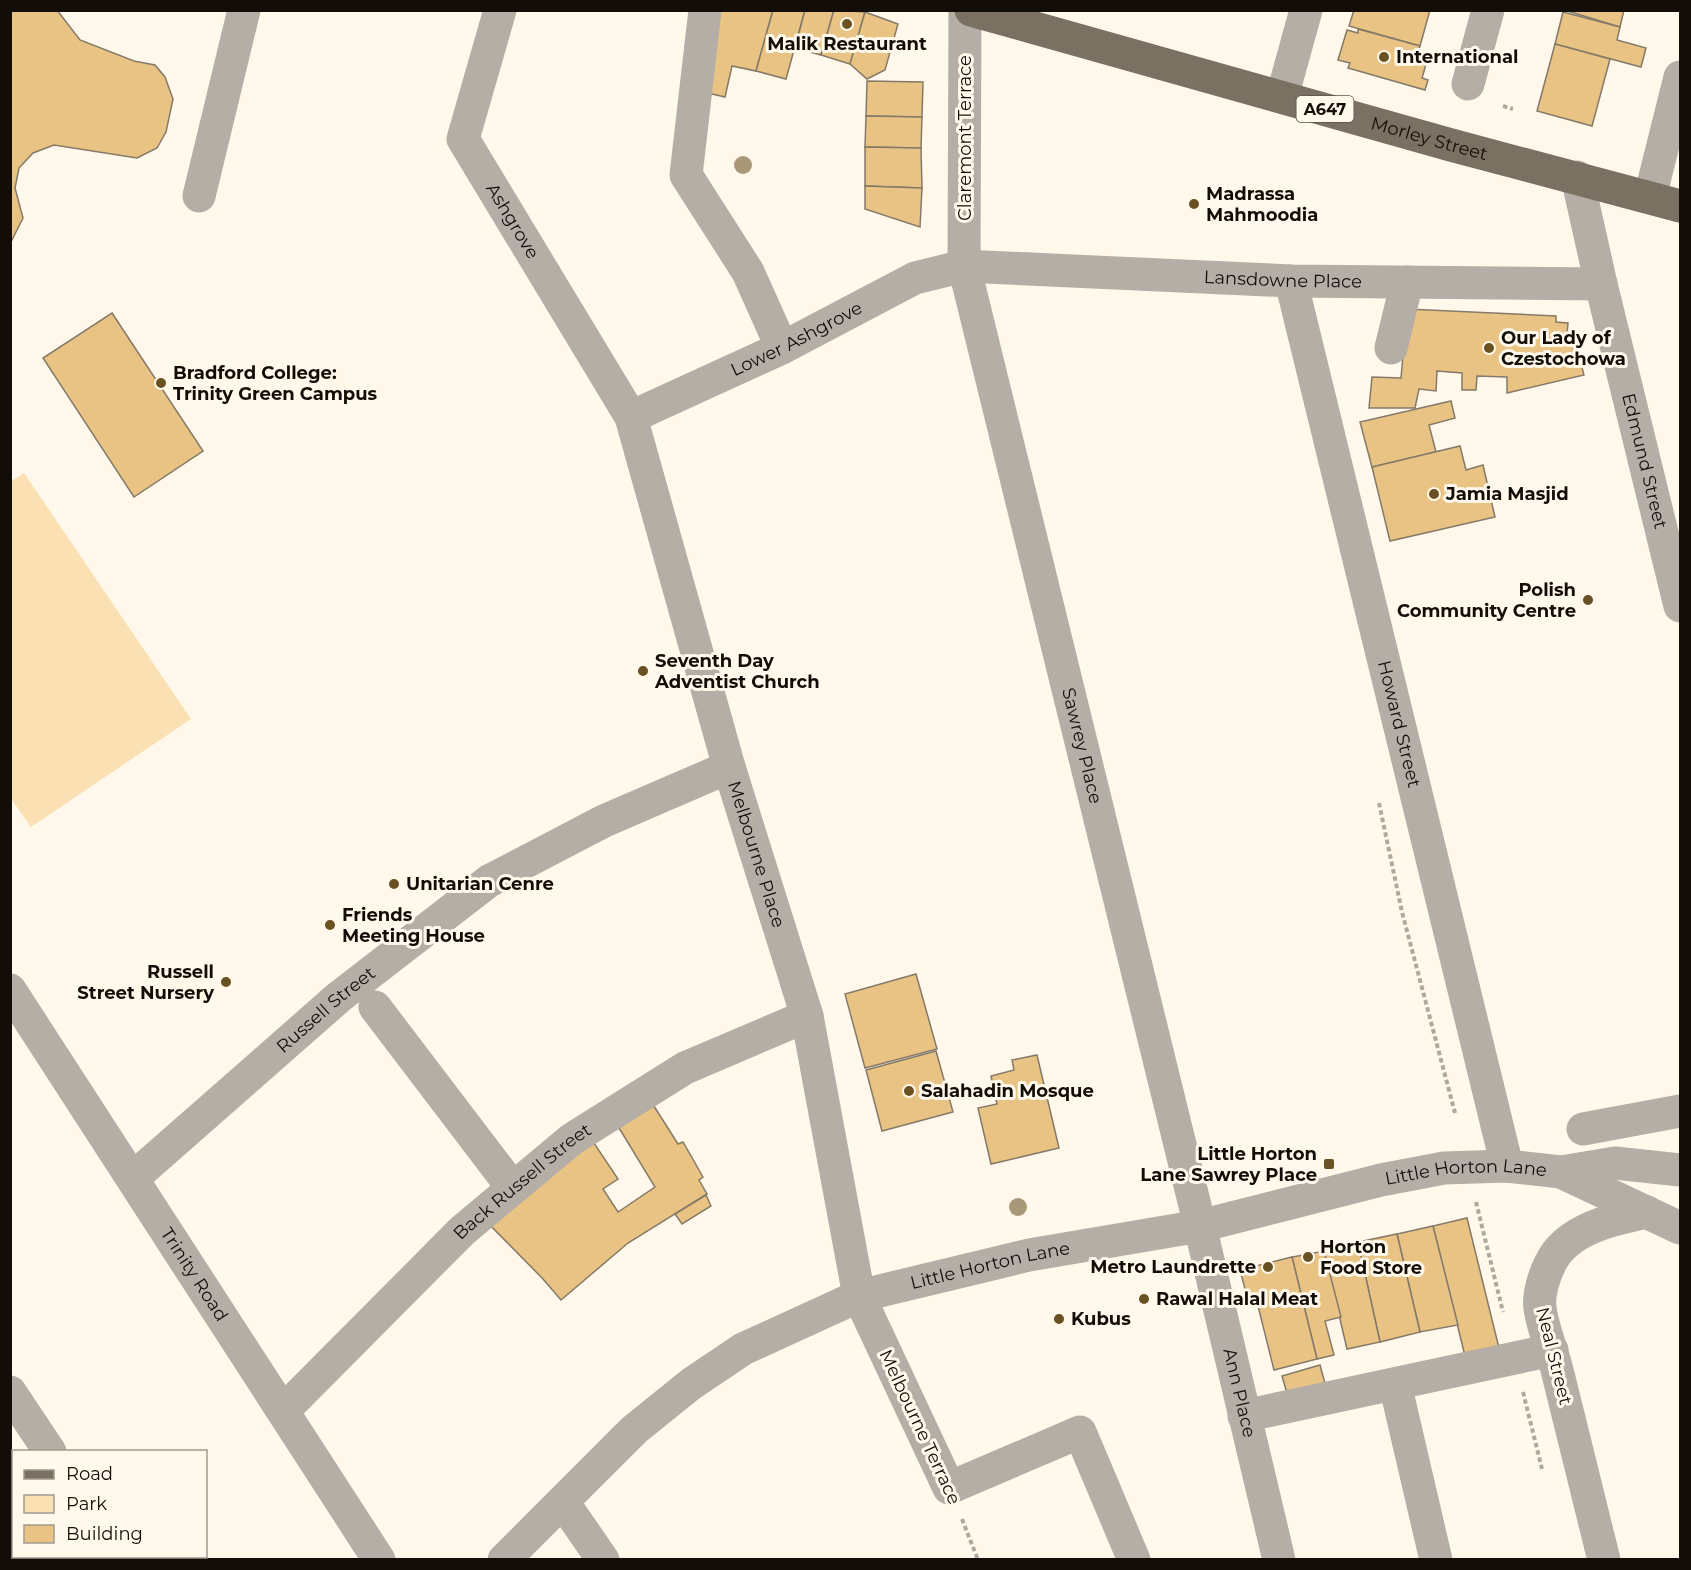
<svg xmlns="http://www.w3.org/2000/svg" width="1691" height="1570" font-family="Montserrat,sans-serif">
<rect width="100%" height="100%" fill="#fff8eb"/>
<!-- green -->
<path fill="#fbe0b4" d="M24 473 191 719 31 827 10 797V482Z"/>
<!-- building -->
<g fill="#e8c384" stroke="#857a68" stroke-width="1.5">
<path d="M10 10H57L80 40 134 61 155 65 165 77 173 99 166 132 157 148 137 158 54 145 33 153 19 168 15 188 23 218 10 244Z"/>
<path d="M712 10H773L756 71 732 66 725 97 699 91Z"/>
<path d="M773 10H805L786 79 756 71Z"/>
<path d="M805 10H834L821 55 795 48Z"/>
<path d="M834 10 865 12 850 64 821 55Z"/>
<path d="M1354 10H1430L1420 46 1349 26Z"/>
<path d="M1564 10H1624L1620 27Z"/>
<path d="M865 12 898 24 885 70 867 79 850 64Z"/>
<path d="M1563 12 1620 27 1617 40 1646 48 1641 67 1555 44Z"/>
<path d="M1358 29 1420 46 1418 51 1429 54 1422 78 1428 80 1425 90 1348 68 1350 63 1338 60 1347 30 1358 33Z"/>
<path d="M1555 44 1610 59 1592 126 1537 111Z"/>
<path d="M867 81 923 82 922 117 866 116Z"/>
<path d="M866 116 922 117 921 148 865 147Z"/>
<path d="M865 147 921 148 922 188 865 186Z"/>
<path d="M865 186 922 188 920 227 865 209Z"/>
<path d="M1407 309 1556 316V322L1568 323 1567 334 1574 335 1573 361 1580 360 1584 375 1507 393V377L1477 376 1476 390H1462V373L1437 371 1436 391 1419 389 1415 408H1369L1372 377 1401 378Z"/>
<path d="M112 313 203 451 134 497 43 358Z"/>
<path d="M1451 401 1455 418 1429 425 1436 452 1372 467 1360 422Z"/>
<path d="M1460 446 1466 470 1483 465 1495 517 1390 541 1372 467Z"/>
<path d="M916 974 937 1049 865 1068 845 994Z"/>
<path d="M936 1051 953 1112 882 1131 866 1070Z"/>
<path d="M1037 1055 1059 1148 991 1164 978 1108 997 1104 991 1076 1014 1070 1012 1060Z"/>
<path d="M652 1103 678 1144 683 1142 703 1177 699 1180 707 1194 628 1243 561 1300 543 1279 486 1221 592 1140 618 1179 603 1189 618 1212 655 1187 616 1123Z"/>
<path d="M706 1195 711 1206 682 1224 675 1214Z"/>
<path d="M1467 1218 1499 1348 1465 1356 1433 1226Z"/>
<path d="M1433 1226 1458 1325 1420 1332 1397 1234Z"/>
<path d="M1397 1234 1420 1332 1380 1342 1358 1242Z"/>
<path d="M1358 1242 1380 1342 1347 1349 1324 1251Z"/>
<path d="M1324 1251 1341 1317 1325 1321 1334 1355 1317 1359 1292 1257Z"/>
<path d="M1292 1257 1317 1359 1274 1370 1256 1298 1248 1300 1240 1270Z"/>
<path d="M1320 1365 1326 1387 1288 1397 1282 1376Z"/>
</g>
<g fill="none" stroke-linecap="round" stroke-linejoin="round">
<!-- path -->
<g stroke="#aea89d" stroke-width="4" stroke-dasharray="4.5 3" stroke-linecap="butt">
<path d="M1503 106 1513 109"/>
<path d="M1379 803 1402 912 1455 1113"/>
<path d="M1476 1202 1503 1312"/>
<path d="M1523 1392 1542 1469"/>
<path d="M962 1519 978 1560"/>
</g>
<!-- minor -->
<g stroke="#b4aea6" stroke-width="33">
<path id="s1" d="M500 10 463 139 631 417 729 767 807 1016 859 1296 949 1488 1080 1432 1134 1560"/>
<path d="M705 10 686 175 748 272 782 348"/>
<path id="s2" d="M965 10 964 266 1200 1226 1279 1560"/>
<path d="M1468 84 1488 10"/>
<path d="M1282 97 1306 10"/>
<path id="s3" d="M1577 177 1601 284 1680 606"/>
<path d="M199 196 244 10"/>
<path d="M1650 197 1680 77"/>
<path id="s4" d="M1291 281 1507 1166"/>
<path d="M1391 348 1407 282"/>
<path id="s5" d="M631 417 782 348 915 278 964 266 1291 281 1601 284"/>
<path id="s6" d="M10 990 379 1560"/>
<path d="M375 1007 512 1187"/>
<path d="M1583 1129 1680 1111"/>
<path d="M1561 1172 1680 1228"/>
<path id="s7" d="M133 1178 339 997 489 881 604 821 729 767"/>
<path d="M1395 1384 1436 1560"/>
<path d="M10 1392 50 1452"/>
<path id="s8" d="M283 1411 462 1231 572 1139 685 1068 807 1016"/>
<path d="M1244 1416 1552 1350"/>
<path d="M563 1502 603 1560"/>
<path d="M119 1556 121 1560"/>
<path id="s9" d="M504 1560 634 1430 691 1384 743 1349 859 1296 1029 1255 1200 1226 1381 1180 1444 1168 1507 1166 1561 1172 1615 1163 1680 1170"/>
<path d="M1604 1560C1589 1498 1573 1436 1558 1374 1553 1352 1543 1330 1540 1308 1538 1295 1544 1276 1550 1264 1566 1229 1613 1219 1647 1212"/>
</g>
<!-- major -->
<path stroke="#7a7162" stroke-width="33" id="s10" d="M971 10 1451 145 1680 206"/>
</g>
<!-- trees -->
<g fill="#a99878">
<circle cx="743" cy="165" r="9"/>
<circle cx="1018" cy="1207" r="9"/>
</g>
<!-- markers -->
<g fill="#6a5122" stroke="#fff8eb" stroke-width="2">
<circle cx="847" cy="24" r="6"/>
<circle cx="1384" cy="57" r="6"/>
<circle cx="1194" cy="204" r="6"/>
<circle cx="1489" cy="348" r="6"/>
<circle cx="161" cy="383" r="6"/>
<circle cx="1434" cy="494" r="6"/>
<circle cx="1588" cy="600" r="6"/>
<circle cx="643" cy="671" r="6"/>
<circle cx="394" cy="884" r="6"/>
<circle cx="330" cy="925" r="6"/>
<circle cx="226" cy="982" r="6"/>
<circle cx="909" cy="1091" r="6"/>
<rect x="1323" y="1158" width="12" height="12" rx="3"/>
<circle cx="1308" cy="1257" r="6"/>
<circle cx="1268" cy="1267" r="6"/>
<circle cx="1144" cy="1299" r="6"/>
<circle cx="1059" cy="1319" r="6"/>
</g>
<g text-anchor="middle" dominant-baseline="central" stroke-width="6" stroke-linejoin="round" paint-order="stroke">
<!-- shield labels -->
<rect fill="#fff8eb" stroke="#59544b" stroke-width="1.5" x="1296.5" y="96" width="57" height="26" rx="4.5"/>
<g font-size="16" font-weight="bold" fill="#120e07">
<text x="1325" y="109">A647</text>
</g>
<!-- poi labels -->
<g font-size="18" font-weight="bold" fill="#120e07" stroke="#fff8eb" text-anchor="start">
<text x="847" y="44" text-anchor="middle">Malik Restaurant</text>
<text x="1396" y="57">International</text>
<text x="1206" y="194">Madrassa<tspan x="1206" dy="21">Mahmoodia</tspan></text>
<text x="1501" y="338">Our Lady of<tspan x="1501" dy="21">Czestochowa</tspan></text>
<text x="173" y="373">Bradford College:<tspan x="173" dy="21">Trinity Green Campus</tspan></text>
<text x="1446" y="494">Jamia Masjid</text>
<text x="1576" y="590" text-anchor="end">Polish<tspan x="1576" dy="21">Community Centre</tspan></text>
<text x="655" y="661">Seventh Day<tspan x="655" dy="21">Adventist Church</tspan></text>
<text x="406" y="884">Unitarian Cenre</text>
<text x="342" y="915">Friends<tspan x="342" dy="21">Meeting House</tspan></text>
<text x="214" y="972" text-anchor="end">Russell<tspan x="214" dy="21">Street Nursery</tspan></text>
<text x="921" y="1091">Salahadin Mosque</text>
<text x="1317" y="1154" text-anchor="end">Little Horton<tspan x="1317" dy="21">Lane Sawrey Place</tspan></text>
<text x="1320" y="1247">Horton<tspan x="1320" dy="21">Food Store</tspan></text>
<text x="1256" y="1267" text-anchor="end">Metro Laundrette</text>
<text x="1156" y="1299">Rawal Halal Meat</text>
<text x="1071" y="1319">Kubus</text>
</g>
<!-- street labels -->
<g font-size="18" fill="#120e07" stroke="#fff8eb">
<text transform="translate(965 138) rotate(-90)">Claremont Terrace</text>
<text stroke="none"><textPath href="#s10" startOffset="476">Morley Street</textPath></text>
<text stroke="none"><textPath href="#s1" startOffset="230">Ashgrove</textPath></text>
<text stroke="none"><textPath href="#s5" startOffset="686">Lansdowne Place</textPath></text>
<text stroke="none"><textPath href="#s5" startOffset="183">Lower Ashgrove</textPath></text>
<text stroke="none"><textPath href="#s3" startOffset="292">Edmund Street</textPath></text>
<text stroke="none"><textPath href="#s4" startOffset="456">Howard Street</textPath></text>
<text stroke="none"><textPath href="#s2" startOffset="750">Sawrey Place</textPath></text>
<text stroke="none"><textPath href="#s1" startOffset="914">Melbourne Place</textPath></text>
<text stroke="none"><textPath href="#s7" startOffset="256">Russell Street</textPath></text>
<text stroke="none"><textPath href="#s9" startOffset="1068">Little Horton Lane</textPath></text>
<text stroke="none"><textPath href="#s8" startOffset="332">Back Russell Street</textPath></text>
<text stroke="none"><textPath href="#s9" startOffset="582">Little Horton Lane</textPath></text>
<text stroke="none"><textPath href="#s6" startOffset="339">Trinity Road</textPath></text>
<text transform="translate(1554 1356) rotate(76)">Neal Street</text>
<text stroke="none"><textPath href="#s2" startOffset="1416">Ann Place</textPath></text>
<text transform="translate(920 1427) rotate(65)">Melbourne Terrace</text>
</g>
</g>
<!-- border -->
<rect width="1691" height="1570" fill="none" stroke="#120e07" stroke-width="24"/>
<!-- legend -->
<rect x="12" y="1450" width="195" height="108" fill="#fff8eb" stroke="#a09a90" stroke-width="1.5"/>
<rect x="24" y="1470" width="30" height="9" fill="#7a7162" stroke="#a09a90" stroke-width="1.5"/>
<text x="66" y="1480" font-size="18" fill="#120e07">Road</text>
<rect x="24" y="1495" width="30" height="18" fill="#fbe0b4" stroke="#a09a90" stroke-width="1.5"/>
<text x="66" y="1510" font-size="18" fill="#120e07">Park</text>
<rect x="24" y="1525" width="30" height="18" fill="#e8c384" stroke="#a09a90" stroke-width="1.5"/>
<text x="66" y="1540" font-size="18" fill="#120e07">Building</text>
</svg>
